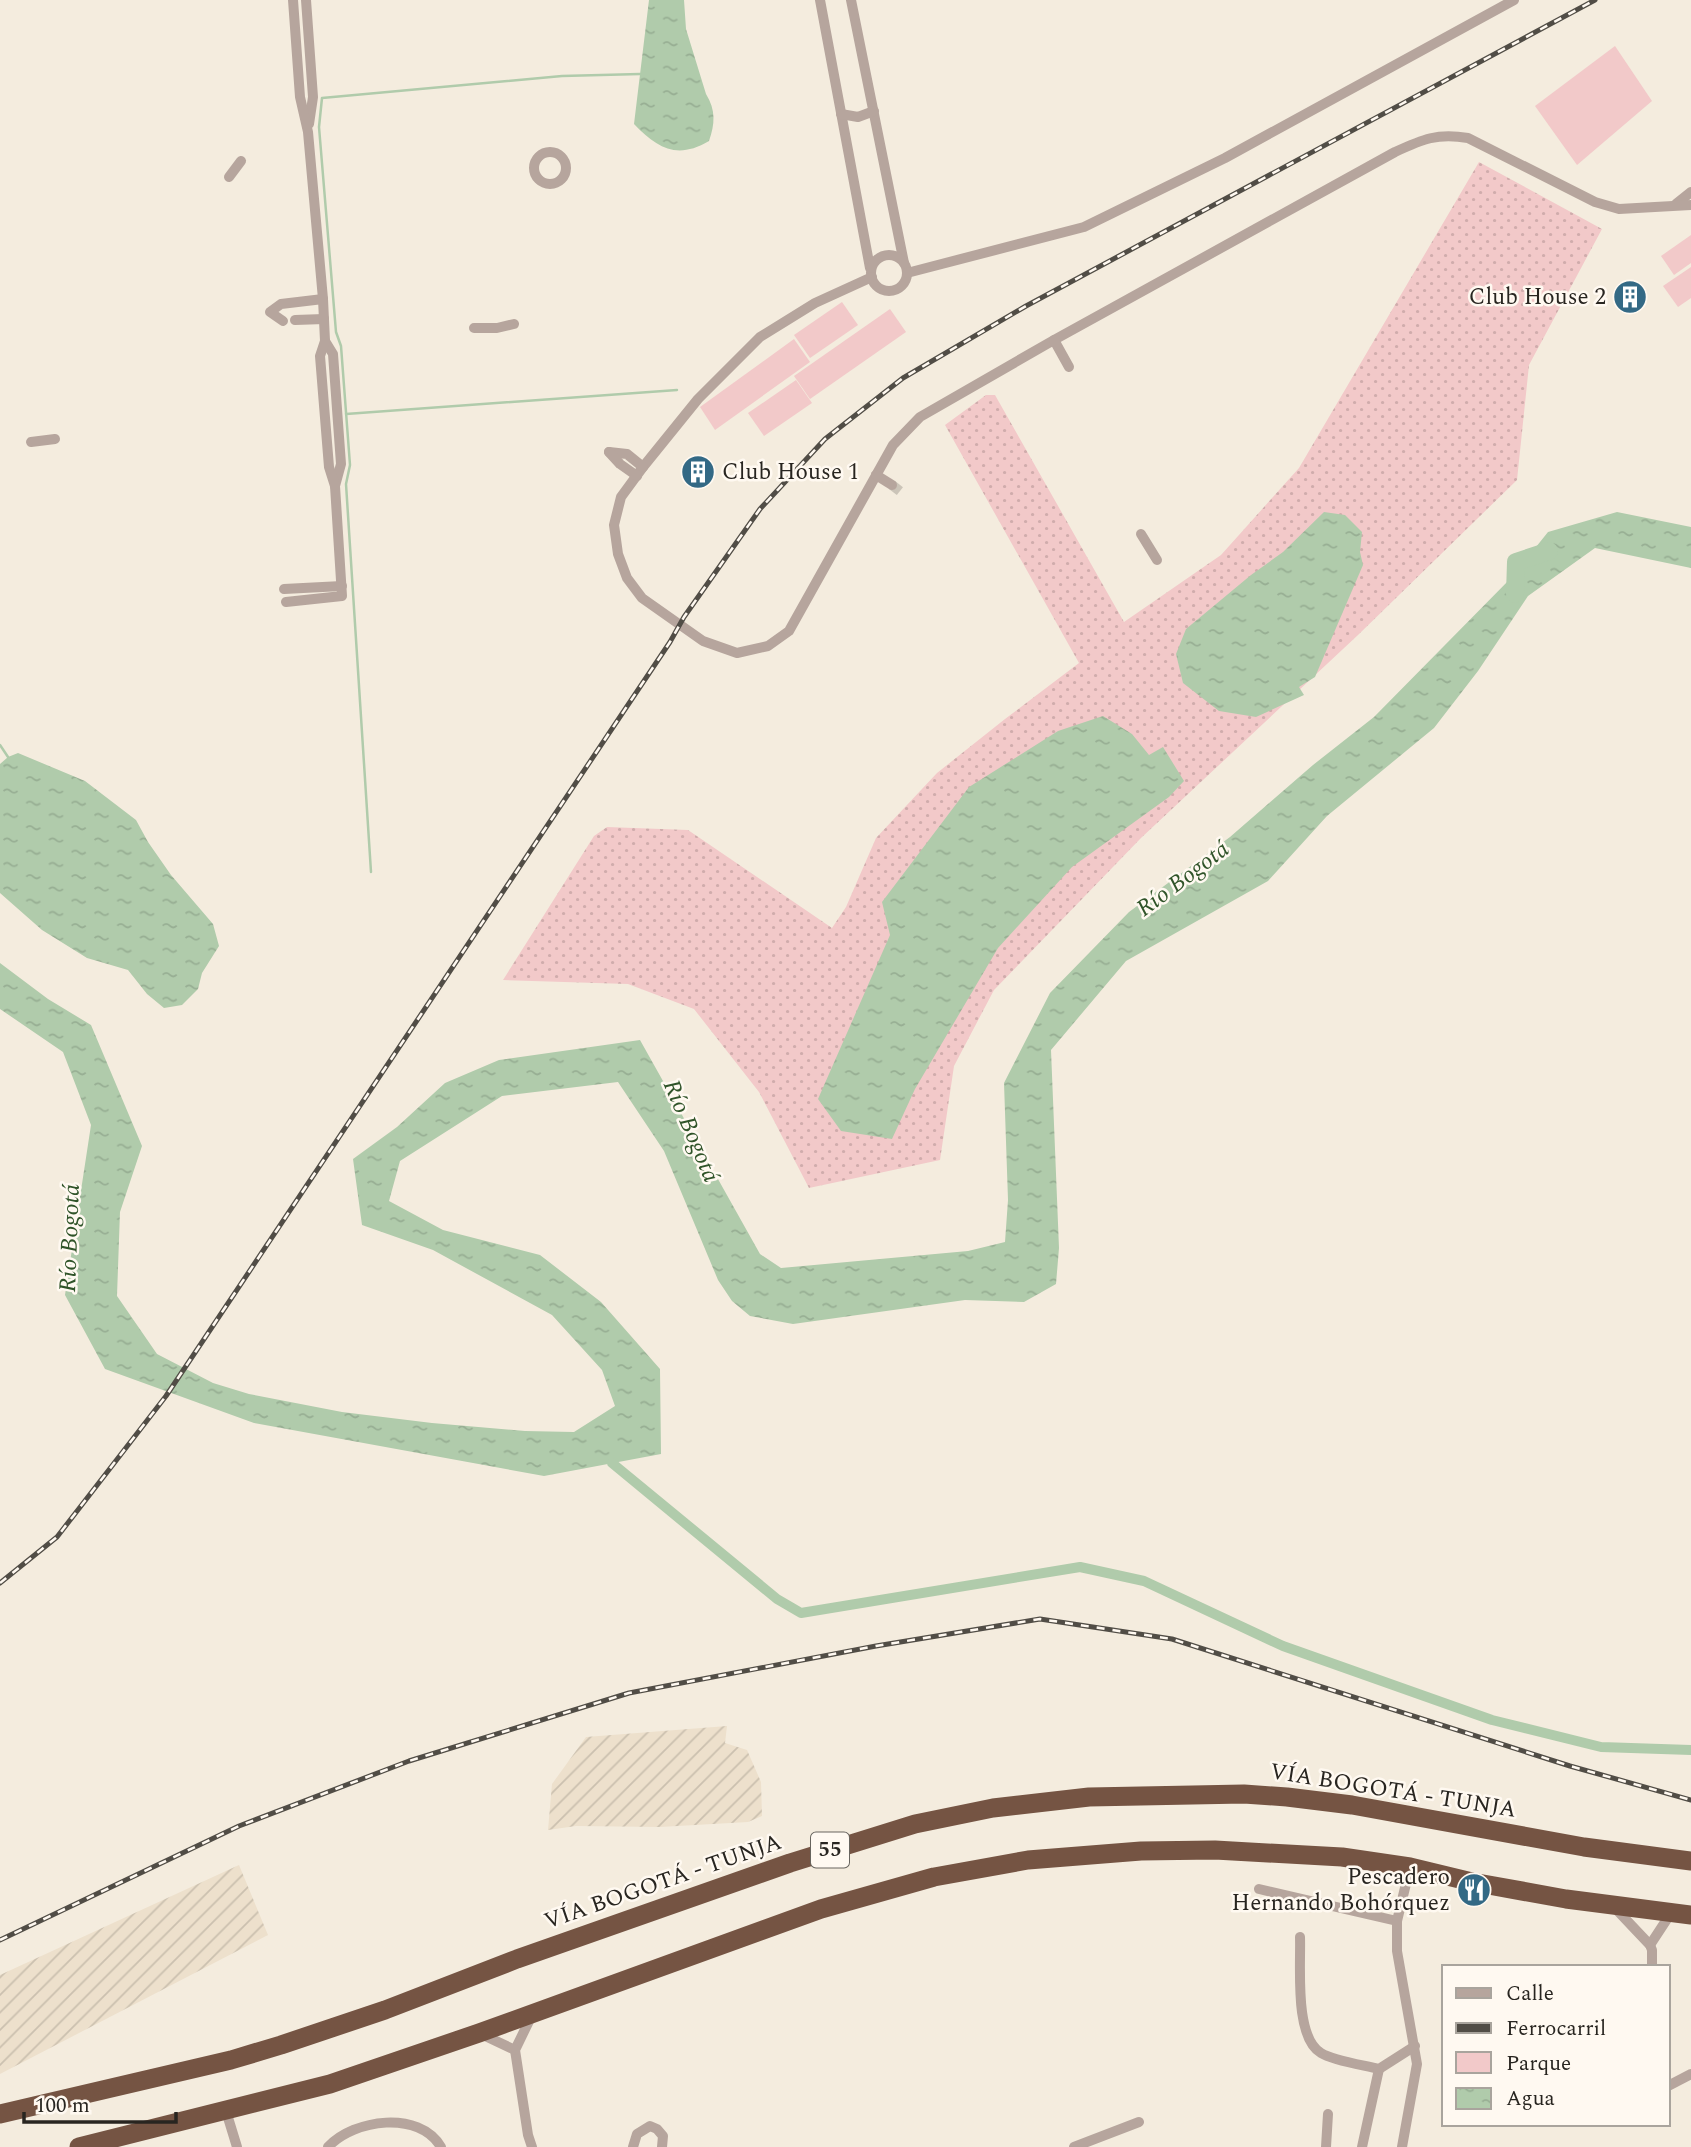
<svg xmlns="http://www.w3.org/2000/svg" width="1691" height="2147" font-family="Spectral,serif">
<defs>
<pattern id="industrial-furrows" width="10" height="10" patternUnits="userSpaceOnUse" patternTransform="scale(1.75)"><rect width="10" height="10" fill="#ede0cc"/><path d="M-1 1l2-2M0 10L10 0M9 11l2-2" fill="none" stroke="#cbc0af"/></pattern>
<pattern id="green-dots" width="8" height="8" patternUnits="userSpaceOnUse" patternTransform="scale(1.75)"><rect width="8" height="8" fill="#f2c9c9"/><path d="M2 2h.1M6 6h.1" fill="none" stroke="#d0acac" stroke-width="1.8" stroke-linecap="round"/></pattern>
<pattern id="water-ripples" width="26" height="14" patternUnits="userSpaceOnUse" patternTransform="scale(1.75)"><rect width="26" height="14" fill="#b0cbab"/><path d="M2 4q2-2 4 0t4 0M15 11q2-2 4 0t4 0" fill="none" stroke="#97ae93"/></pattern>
</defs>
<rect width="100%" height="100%" fill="#f4ecde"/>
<!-- industrial -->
<g fill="url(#industrial-furrows)">
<path d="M727 1726 725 1743 747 1750 761 1782 762 1816 748 1822 660 1827 576 1826 548 1830 552 1784 586 1737Z"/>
<path d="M239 1865 268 1935 0 2074V1975Z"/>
</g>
<!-- green -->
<path fill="url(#green-dots)" d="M1479 162 1602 229 1529 365 1517 480 1358 635 1141 838 994 990 954 1066 940 1160 809 1188 759 1092 694 1009 628 984 503 980 594 836 607 827 688 830 832 928 846 907 876 838 937 773 1005 719 1079 663 945 425 986 395H995L1124 622 1221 555 1299 468Z"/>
<!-- pitch -->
<g fill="#f2c9c9">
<path d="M1615 46 1652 101 1577 165 1535 106Z"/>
<path d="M1691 235V263L1674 275 1661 256Z"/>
<path d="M1691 267V298L1678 307 1663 286Z"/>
<path d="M842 302 858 325 810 358 794 335Z"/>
<path d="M890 309 906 332 810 399 794 376Z"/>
<path d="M794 339 810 362 715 430 700 407Z"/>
<path d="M796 380 812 403 764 436 748 413Z"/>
</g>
<!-- water -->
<g fill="url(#water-ripples)">
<path d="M649 0H684L686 29 706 94C716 110 715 124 709 141 677 160 657 148 634 124Z"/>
<path d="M1324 512 1345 515 1362 532 1360 552 1363 565 1315 677 1299 687 1304 695 1256 717 1219 711 1183 683 1176 654 1186 629 1251 575 1283 552Z"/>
<path d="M1617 512 1691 527V568L1595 548 1528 596 1478 671 1434 728 1327 816 1268 881 1126 961 1051 1050 1059 1248 1056 1284 1024 1302 965 1300 793 1324 750 1316 732 1301 718 1280 664 1151 618 1082 502 1096 400 1161 389 1201 443 1230 540 1255 601 1302 660 1369 661 1454 544 1476 254 1423 105 1369 65 1295 91 1125 63 1052 0 1009V963L48 999 91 1025 142 1146 120 1212 117 1296 157 1354 213 1383 249 1394 342 1412 432 1423 525 1431 574 1432 615 1406 602 1370 552 1315 433 1250 362 1225 353 1159 397 1127 445 1083 499 1060 640 1040 760 1254 781 1268 968 1251 1005 1242 1008 1200 1004 1083 1050 993 1129 912 1230 837 1313 765 1374 717 1512 577 1548 532Z"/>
<path d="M1103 716 1132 734 1149 755 1163 747 1184 781 1169 797 1072 867 998 948 915 1089 892 1139 841 1131 818 1099 890 935 882 902 969 787 1058 731Z"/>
<path d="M18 753 85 781 136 820 148 842 171 875 213 924 219 946 202 973 198 989 182 1005 164 1008 147 994 128 970 87 958 42 930 0 893V764L8 757Z"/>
</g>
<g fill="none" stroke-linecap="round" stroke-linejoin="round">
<!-- stream -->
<g stroke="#b0cbab" stroke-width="2.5">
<path d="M346 414 677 390"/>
<path d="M0 745 8 757"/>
<path d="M371 872 346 484 350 465 341 346 336 332 319 127 322 98 562 76 640 74"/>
</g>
<!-- canal -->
<path stroke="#b0cbab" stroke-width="10" d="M612 1463 777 1599 801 1613 1080 1567 1144 1581 1283 1646 1492 1720 1601 1747 1691 1750"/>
<!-- river -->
<path stroke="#b0cbab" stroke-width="18" d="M1515 594 1516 562 1549 551"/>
<!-- street-tunnel -->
<path stroke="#cbc4b8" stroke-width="10" stroke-dasharray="10 5" stroke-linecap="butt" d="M892 485 901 492"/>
<!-- street -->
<g stroke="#b6a59d" stroke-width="10">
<path d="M306 0 313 97 309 124"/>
<path d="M820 0 870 268"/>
<path d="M851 0 904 263"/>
<path d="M841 114 858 117 874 111"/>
<circle cx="550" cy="168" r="16"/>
<path d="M229 177 241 161"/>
<path d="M1676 204 1691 192"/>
<circle cx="889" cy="273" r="18"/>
<path d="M907 273 1084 227 1225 158 1514 0"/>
<path d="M872 277 815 303 760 337 698 399 643 467 621 497 614 525 618 554 627 578 642 598 703 641 737 653 768 646 789 631 893 445 920 417 1054 340 1395 152C1423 139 1437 133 1468 138L1595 202 1619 209 1691 205"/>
<path d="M295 320 324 319"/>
<path d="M283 321 270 312 281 304 323 299"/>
<path d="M474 328H497L514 324"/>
<path d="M1054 340 1069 367"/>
<path d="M325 341 333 354 341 464 335 486"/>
<path d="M31 442 55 439"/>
<path d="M609 452 627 454 643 467"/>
<path d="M609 452 620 464 637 476"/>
<path d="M876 475 892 485"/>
<path d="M1141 534 1157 560"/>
<path d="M284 589 342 586"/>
<path d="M286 602 342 596 335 486 329 467 320 356 325 341 323 299 308 132 300 97 293 0"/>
<path d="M1259 1889 1397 1921"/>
<path d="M1615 1908 1650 1945 1652 1950V1967"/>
<path d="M1300 1937C1301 1966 1294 2037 1321 2053 1334 2061 1363 2065 1379 2069L1415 2046"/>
<path d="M1650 1945 1671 1913"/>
<path d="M531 2017 515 2050 528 2135 532 2147"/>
<path d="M481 2034 515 2050"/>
<path d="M1668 2086 1691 2074"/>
<path d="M226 2111 237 2147"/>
<path d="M328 2147C354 2119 419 2110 441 2147"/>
<path d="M633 2147 637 2134 650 2126 657 2129 663 2136 662 2147"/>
<path d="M1074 2147 1139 2122"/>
<path d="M1326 2147 1328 2114"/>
<path d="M1362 2147 1379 2069"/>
<path d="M1402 2147 1417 2064 1397 1951V1921L1410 1867"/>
</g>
<!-- highway -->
<g stroke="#755443" stroke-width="19">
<path d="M0 2114 231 2060 281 2045 385 2010 517 1959 790 1863 915 1824 993 1808 1089 1797 1244 1794 1287 1797 1352 1805 1584 1847 1691 1861"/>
<path d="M79 2147 330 2084 479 2033 821 1909 934 1877 1028 1860 1141 1851 1215 1850 1342 1857 1410 1867 1472 1882 1566 1899 1691 1915"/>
</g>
<!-- rail casing -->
<g stroke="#514d46" stroke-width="5">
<g id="rail">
<path d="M0 1583 57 1537 166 1396 670 642 684 617 760 509 825 439 903 378 1026 306 1595 0"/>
<path d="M0 1940 239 1826 409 1761 629 1693 876 1646 1040 1619 1172 1639 1570 1766 1691 1800"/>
</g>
</g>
<!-- rail -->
<use href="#rail" stroke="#fff9f1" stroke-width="2.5" stroke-dasharray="8" stroke-linecap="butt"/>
</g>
<!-- icons -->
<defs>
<g id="building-disc" transform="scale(1.75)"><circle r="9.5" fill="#336985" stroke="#fff9f1"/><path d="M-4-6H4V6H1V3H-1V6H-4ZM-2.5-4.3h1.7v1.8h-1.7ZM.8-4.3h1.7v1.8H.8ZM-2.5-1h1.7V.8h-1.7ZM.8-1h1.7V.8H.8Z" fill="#fff"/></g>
<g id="restaurant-disc" transform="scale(1.75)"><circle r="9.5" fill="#336985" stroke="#fff9f1"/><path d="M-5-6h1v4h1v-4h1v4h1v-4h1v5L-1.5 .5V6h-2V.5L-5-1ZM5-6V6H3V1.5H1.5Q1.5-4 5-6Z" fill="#fff"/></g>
</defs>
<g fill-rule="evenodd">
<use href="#building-disc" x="1630" y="297"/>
<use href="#building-disc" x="698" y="472"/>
<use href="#restaurant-disc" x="1474" y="1890"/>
</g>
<g text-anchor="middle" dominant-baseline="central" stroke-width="5" stroke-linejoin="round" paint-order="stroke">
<!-- shield labels -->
<rect fill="#fff9f1" stroke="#68655f" stroke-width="2" x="811" y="1832.5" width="38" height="35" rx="5"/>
<g font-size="21" font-weight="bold" fill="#282520">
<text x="830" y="1850">55</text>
</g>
<!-- poi labels -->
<g font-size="23" fill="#282520" stroke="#fff9f1" text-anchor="end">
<text x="1606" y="297">Club House 2</text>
<text x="722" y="472" text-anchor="start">Club House 1</text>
<text x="1450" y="1877">Pescadero<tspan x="1450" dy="26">Hernando Bohórquez</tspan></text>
</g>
<!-- street labels -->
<g font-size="23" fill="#282520" stroke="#fff9f1">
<text transform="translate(1393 1791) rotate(9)">VÍA BOGOTÁ - TUNJA</text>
<text transform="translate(663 1882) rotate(-19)">VÍA BOGOTÁ - TUNJA</text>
</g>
<!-- water labels -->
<g font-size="24" font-style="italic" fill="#305429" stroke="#fff9f1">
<text transform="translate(1183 879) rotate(-37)">Río Bogotá</text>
<text transform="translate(691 1131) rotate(67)">Río Bogotá</text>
<text transform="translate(70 1238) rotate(-88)">Río Bogotá</text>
</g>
</g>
<!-- legend -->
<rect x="1442" y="1965" width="228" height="161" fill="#fff9f1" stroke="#a9a49d" stroke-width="2"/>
<rect x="1456" y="1988" width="35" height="10" fill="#b6a59d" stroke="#a9a49d" stroke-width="2"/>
<text x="1506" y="2000" font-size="21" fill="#282520">Calle</text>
<rect x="1456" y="2023" width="35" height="10" fill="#514d46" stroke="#a9a49d" stroke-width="2"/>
<text x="1506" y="2035" font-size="21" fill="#282520">Ferrocarril</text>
<rect x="1456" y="2052" width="35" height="21" fill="#f2c9c9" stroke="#a9a49d" stroke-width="2"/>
<text x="1506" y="2070" font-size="21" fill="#282520">Parque</text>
<rect x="1456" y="2088" width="35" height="21" fill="url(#water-ripples)" stroke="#a9a49d" stroke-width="2"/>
<text x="1506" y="2105" font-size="21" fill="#282520">Agua</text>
<!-- scale -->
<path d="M24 2112v10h152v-10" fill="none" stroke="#282520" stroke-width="3.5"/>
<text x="35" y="2112" font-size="21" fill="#282520" stroke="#fff9f1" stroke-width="5" paint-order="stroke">100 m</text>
</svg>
